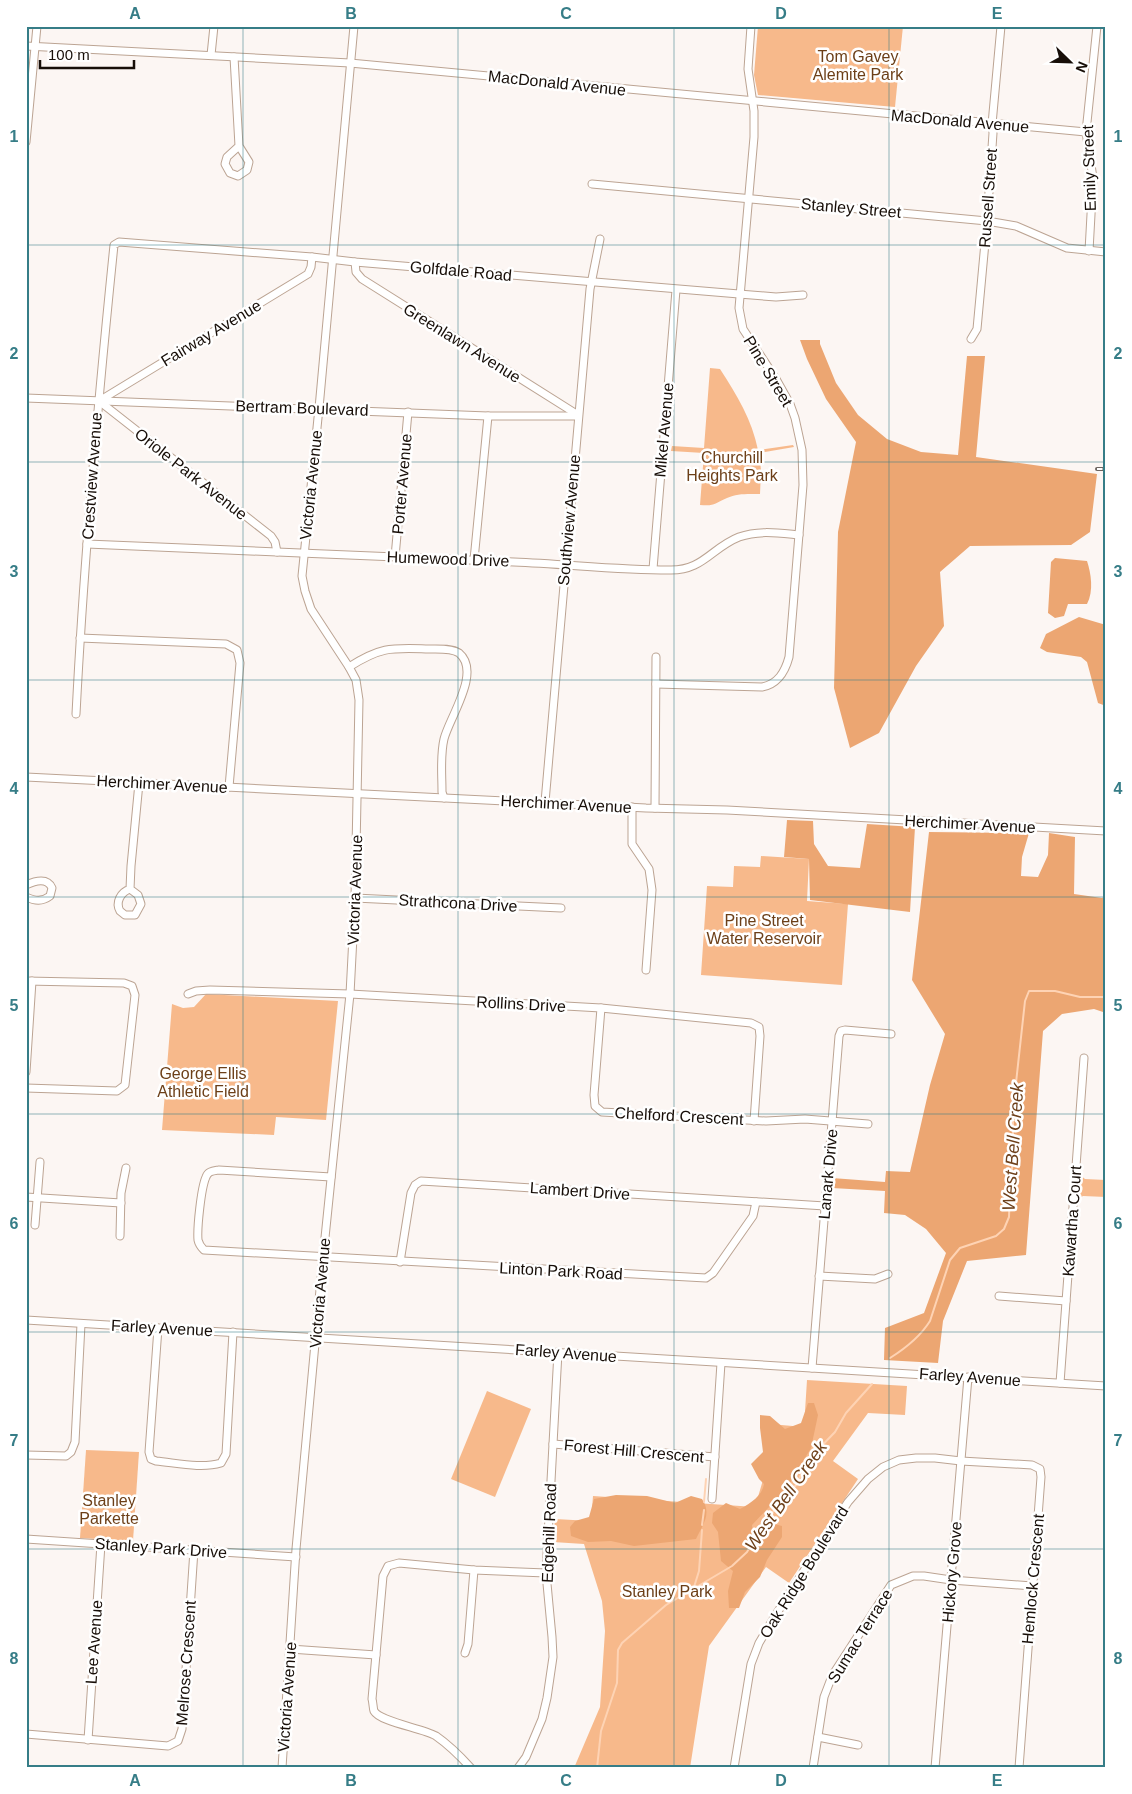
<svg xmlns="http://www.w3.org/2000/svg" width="1132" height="1794" font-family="Arial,sans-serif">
<rect width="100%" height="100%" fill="#fcf6f3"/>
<!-- green -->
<g fill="#f7b98b">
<path d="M758 26H903L895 107 758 95 754 75Z"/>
<path d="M710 368 720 369C737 395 752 420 758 450L793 445 794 447 759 453 761 470 760 494C749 494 737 493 727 498 713 504 716 506 700 505L704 453 671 451 672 446 704 448Z"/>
<path d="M761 856 809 859 807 901 848 904 842 985 701 975 707 886 733 887 734 866 760 867Z"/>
<path d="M206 994 338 1001 326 1120 276 1117 274 1135 162 1130 172 1004 183 1008 194 1007Z"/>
<path d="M1080 1175 1085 1179 1106 1180V1197L1083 1196 1078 1199Z"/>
<path d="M807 1380 907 1386 905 1415 868 1413 833 1461 858 1479 789 1583 766 1567 709 1646 690 1768H574L600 1707 605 1631 602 1601 584 1544 553 1542 555 1519 591 1521 593 1496 755 1507 768 1463 770 1424 804 1427Z"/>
<path d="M487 1391 531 1409 495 1497 451 1479Z"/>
<path d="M86 1450 139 1452 133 1541 80 1538Z"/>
</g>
<!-- forest -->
<g fill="#eca672">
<path d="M800 340H820V344L836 383 858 415 887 439 921 452 958 455 967 356H985L976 457 1097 474 1090 532 1071 545 970 546 940 572 944 626 916 666 879 733 850 748 834 688 838 532 856 442 826 399 807 359Z"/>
<path d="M1055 558 1087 561C1091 573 1094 591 1087 604H1068L1064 616 1055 618 1048 613 1051 562Z"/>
<path d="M1079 617 1106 625V706L1098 703 1087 662 1081 657 1047 652 1040 648 1046 634Z"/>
<path d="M787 820 813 821 814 844 828 866 860 868 867 824 915 827 910 912 810 900 809 859 784 857Z"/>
<path d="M929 832 1029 833 1022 857 1021 876 1038 877 1048 855 1049 833 1075 837 1074 894 1102 898 1106 896V1013L1094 1009 1062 1014 1043 1031 1026 1255 967 1261 943 1321 938 1363 884 1360 885 1328 924 1313 946 1253 926 1229 905 1215 884 1213 885 1191 832 1188V1178L885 1182 886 1171 910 1172 930 1085 945 1034 912 980Z"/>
<path d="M808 1403H814L818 1415 811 1448 787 1488 752 1525 753 1535 770 1523 782 1526V1537L767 1560 760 1577 745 1592 739 1608H729L728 1591 733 1571 721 1561 718 1532 712 1523 713 1513 726 1503 740 1509C751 1503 762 1496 764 1484L759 1479 751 1464 763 1452 760 1428V1415L770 1416 785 1429 801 1423Z"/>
<path d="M616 1495 647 1496 675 1503 691 1496 702 1499C712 1514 703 1524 696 1539L634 1546 611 1541 588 1542 571 1536 570 1527 575 1521 589 1517 594 1499Z"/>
</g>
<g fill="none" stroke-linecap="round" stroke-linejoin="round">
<!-- stream -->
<g stroke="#fed3b4" stroke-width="2">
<path d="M890 1358C906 1348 920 1337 930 1321L950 1260 960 1248 996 1236 1004 1229 1009 1217 1010 1188 1013 1159V1110L1025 1001 1029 991H1055L1080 997H1106"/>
<path d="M704 1502 706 1479"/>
<path d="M702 1525 704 1510"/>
<path d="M694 1587 699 1571 702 1530"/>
<path d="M597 1768 601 1731 617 1683 618 1650 622 1643 666 1605 732 1566 747 1552 765 1521 796 1485 809 1459 835 1432 846 1413 872 1384"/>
</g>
<!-- minor casing -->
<g stroke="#bca493" stroke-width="9">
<g id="minor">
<path d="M26 46 350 63 1086 132"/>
<path d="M211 55 214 26"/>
<path d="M234 57 239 146 227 157 225 164 230 173 238 176 247 170 249 162 239 146"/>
<path d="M26 142 37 26"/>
<path d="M592 184 987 221 1016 226 1067 248 1106 252"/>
<path d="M1089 251 1093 178 1086 132 1097 26"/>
<path d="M355 262 356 272 362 279 578 415"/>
<path d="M971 339 977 329 987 221 993 133 992 124 1001 26"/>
<path d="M26 398 488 416H578"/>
<path d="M99 401 308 274 311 267 312 257"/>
<path d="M99 401 271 536 275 542 277 552"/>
<path d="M87 544C229 550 372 556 514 562 566 564 617 570 669 570 703 571 711 548 739 537 759 530 778 533 799 535"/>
<path d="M395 557 408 412"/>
<path d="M474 560 488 416"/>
<path d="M653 569 676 290"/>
<path d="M80 638 226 644 237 650 240 663 229 787"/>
<path d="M349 667C382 646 392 648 429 649 437 649 452 648 459 653 482 672 449 718 444 739 440 756 442 774 442 792L444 798"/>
<path d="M656 684 762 687C778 684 785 672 789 657L803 485 802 450 795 418 790 404 776 379 743 329 739 308 754 137V111L748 69 751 26"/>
<path d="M76 714C84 557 98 401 114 245L119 242 312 257 355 262 739 294 776 297 803 295"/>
<path d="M26 777 646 808 727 810 1106 831"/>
<path d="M545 802 590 289 600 239"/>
<path d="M632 807V844L649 869 652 890 646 970"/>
<path d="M655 808 656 657"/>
<path d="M26 885C35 881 47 877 52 888L50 896C42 902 35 901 26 897"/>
<path d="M130 889 138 895 141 904 135 915H125L120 911C115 902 121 892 130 889L131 866 139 783"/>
<path d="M355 898 561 908"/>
<path d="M26 981 124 983 132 986 135 995 125 1085 117 1091 26 1088"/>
<path d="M188 994 196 991 210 990 350 994 601 1008 751 1023 759 1027 760 1036 754 1121"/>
<path d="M601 1008 594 1095 595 1106 602 1112 766 1121 805 1119 868 1124"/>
<path d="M26 1072 32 981"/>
<path d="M331 1177 219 1170C213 1171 208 1171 206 1177 201 1188 197 1228 198 1240 199 1245 201 1247 204 1250L706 1278 713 1273 753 1216 756 1202"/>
<path d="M26 1197 121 1203"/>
<path d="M35 1225 40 1162"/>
<path d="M120 1236 121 1193 126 1168"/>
<path d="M400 1262 411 1193 415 1185 421 1181 825 1206"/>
<path d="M819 1276 875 1279 888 1274"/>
<path d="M999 1296 1066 1301"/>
<path d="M26 1320 1106 1386"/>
<path d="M158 1328 149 1452 151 1459 156 1461C177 1463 201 1469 221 1463L226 1454 233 1332"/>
<path d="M812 1368 839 1036 841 1031 845 1030 891 1034"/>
<path d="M1060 1383 1084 1058"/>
<path d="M553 1444 715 1457"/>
<path d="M26 1455 66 1456 71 1452 75 1442 81 1324"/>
<path d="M712 1499 721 1363"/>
<path d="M26 1539 296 1557"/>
<path d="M290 1649 376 1655"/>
<path d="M465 1653 468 1644 474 1570"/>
<path d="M26 1734 168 1746 178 1741 182 1729 194 1550"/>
<path d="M818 1737 858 1745"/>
<path d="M88 1740 101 1544"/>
<path d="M282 1768 296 1549 323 1257 350 994 355 898 359 700 356 680 349 667 311 609 305 591 302 576 319 408 354 26"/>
<path d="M471 1768C460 1756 449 1745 436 1736 422 1728 380 1722 374 1711 373 1708 373 1702 372 1699L383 1576 388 1566 399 1563 474 1570 546 1573"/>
<path d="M518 1768 526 1757 542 1719 547 1698 553 1657 552 1637 546 1573 558 1352"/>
<path d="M734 1768 751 1664 759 1643 775 1616 848 1502 868 1479 883 1467 899 1460 916 1458H935L961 1461 1032 1465 1040 1469 1041 1477 1019 1768"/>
<path d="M813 1768 824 1697 832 1676 891 1585 913 1576H924L951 1580 1032 1586"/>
<path d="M935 1768 968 1377"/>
</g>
</g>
<!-- minor -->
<use href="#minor" stroke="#fff" stroke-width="7"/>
<!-- rail casing -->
<g stroke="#6c645f" stroke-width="4">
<path id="rail" d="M1097 469H1106"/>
</g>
<!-- rail -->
<use href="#rail" stroke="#fff" stroke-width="2" stroke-dasharray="5.5" stroke-linecap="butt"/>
</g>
<!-- grid -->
<path fill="none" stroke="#367d87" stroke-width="1" stroke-opacity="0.55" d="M243 26V1768M458 26V1768M674 26V1768M889 26V1768M26 245H1106M26 462H1106M26 680H1106M26 897H1106M26 1114H1106M26 1332H1106M26 1549H1106"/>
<g text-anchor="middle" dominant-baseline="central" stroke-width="5" stroke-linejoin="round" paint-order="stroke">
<!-- park labels -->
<g font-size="16" fill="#6c3f18" stroke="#fff">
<text x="858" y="56">Tom Gavey<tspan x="858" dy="18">Alemite Park</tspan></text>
<text x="732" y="457">Churchill<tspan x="732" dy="18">Heights Park</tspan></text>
<text x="764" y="920">Pine Street<tspan x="764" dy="18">Water Reservoir</tspan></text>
<text x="203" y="1073">George Ellis<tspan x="203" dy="18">Athletic Field</tspan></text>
<text x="109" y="1500">Stanley<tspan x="109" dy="18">Parkette</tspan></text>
<text x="667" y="1591">Stanley Park</text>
</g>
<!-- street labels -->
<g font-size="16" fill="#170e08" stroke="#fff">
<text transform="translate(557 83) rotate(6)">MacDonald Avenue</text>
<text transform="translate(960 121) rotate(5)">MacDonald Avenue</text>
<text transform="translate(1089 168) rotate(-92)">Emily Street</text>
<text transform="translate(988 198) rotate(-86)">Russell Street</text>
<text transform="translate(851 208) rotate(5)">Stanley Street</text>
<text transform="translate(461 271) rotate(5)">Golfdale Road</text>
<text transform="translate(211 333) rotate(-31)">Fairway Avenue</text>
<text transform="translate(462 343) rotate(32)">Greenlawn Avenue</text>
<text transform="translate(768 371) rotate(59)">Pine Street</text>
<text transform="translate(302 408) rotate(2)">Bertram Boulevard</text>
<text transform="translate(664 430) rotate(-85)">Mikel Avenue</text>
<text transform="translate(191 474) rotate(38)">Oriole Park Avenue</text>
<text transform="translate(92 476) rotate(-86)">Crestview Avenue</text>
<text transform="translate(402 484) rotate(-85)">Porter Avenue</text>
<text transform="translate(311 485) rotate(-84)">Victoria Avenue</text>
<text transform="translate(569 520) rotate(-85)">Southview Avenue</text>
<text transform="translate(448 559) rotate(2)">Humewood Drive</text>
<text transform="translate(162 784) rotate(3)">Herchimer Avenue</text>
<text transform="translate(566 804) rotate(3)">Herchimer Avenue</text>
<text transform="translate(970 824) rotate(3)">Herchimer Avenue</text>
<text transform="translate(355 890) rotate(-88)">Victoria Avenue</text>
<text transform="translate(458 903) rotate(3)">Strathcona Drive</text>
<text transform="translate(521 1004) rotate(3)">Rollins Drive</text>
<text transform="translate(679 1116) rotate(3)">Chelford Crescent</text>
<text transform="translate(828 1174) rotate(-85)">Lanark Drive</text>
<text transform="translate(580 1191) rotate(4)">Lambert Drive</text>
<text transform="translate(1072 1221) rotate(-86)">Kawartha Court</text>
<text transform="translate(561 1271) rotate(3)">Linton Park Road</text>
<text transform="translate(320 1293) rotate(-85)">Victoria Avenue</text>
<text transform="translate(162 1328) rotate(3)">Farley Avenue</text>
<text transform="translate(566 1353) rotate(4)">Farley Avenue</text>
<text transform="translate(970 1377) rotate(4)">Farley Avenue</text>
<text transform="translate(634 1451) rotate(5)">Forest Hill Crescent</text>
<text transform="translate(549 1533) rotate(-88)">Edgehill Road</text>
<text transform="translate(161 1548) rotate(4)">Stanley Park Drive</text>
<text transform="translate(804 1572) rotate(-58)">Oak Ridge Boulevard</text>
<text transform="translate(952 1572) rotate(-85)">Hickory Grove</text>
<text transform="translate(1033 1579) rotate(-85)">Hemlock Crescent</text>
<text transform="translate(860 1636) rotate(-58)">Sumac Terrace</text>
<text transform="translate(94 1642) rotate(-86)">Lee Avenue</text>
<text transform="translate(186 1663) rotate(-86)">Melrose Crescent</text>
<text transform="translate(287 1697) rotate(-86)">Victoria Avenue</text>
</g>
<!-- water labels -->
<g font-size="18" font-style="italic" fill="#6e401a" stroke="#fff">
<text transform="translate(1013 1147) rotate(-86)">West Bell Creek</text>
<text transform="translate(786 1496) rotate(-55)">West Bell Creek</text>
</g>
</g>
<!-- border -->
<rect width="1132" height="1794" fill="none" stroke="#ffffff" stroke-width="55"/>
<!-- north arrow -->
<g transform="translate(1070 62) rotate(113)" stroke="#ffffff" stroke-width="4" paint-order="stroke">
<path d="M0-4L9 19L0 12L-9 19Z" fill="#170e08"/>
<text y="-8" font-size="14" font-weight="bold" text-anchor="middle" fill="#170e08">N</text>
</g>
<!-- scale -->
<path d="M40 60v8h94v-8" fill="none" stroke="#170e08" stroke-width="2.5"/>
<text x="48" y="60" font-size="15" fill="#170e08" stroke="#ffffff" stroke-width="4" paint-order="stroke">100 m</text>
<rect x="28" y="28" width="1076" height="1738" fill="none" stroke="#367d87" stroke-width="2"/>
<g font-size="16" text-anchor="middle" font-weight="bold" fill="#367d87">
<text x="135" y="19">A</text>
<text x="351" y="19">B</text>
<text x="566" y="19">C</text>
<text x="781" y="19">D</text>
<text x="997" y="19">E</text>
<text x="14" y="142">1</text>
<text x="1118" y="142">1</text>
<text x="14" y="359">2</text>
<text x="1118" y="359">2</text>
<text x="14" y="577">3</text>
<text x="1118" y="577">3</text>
<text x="14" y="794">4</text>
<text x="1118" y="794">4</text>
<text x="14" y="1011">5</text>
<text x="1118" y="1011">5</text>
<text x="14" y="1229">6</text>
<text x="1118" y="1229">6</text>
<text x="14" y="1446">7</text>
<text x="1118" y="1446">7</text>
<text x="14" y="1664">8</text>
<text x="1118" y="1664">8</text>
<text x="135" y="1786">A</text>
<text x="351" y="1786">B</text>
<text x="566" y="1786">C</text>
<text x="781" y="1786">D</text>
<text x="997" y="1786">E</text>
</g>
</svg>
